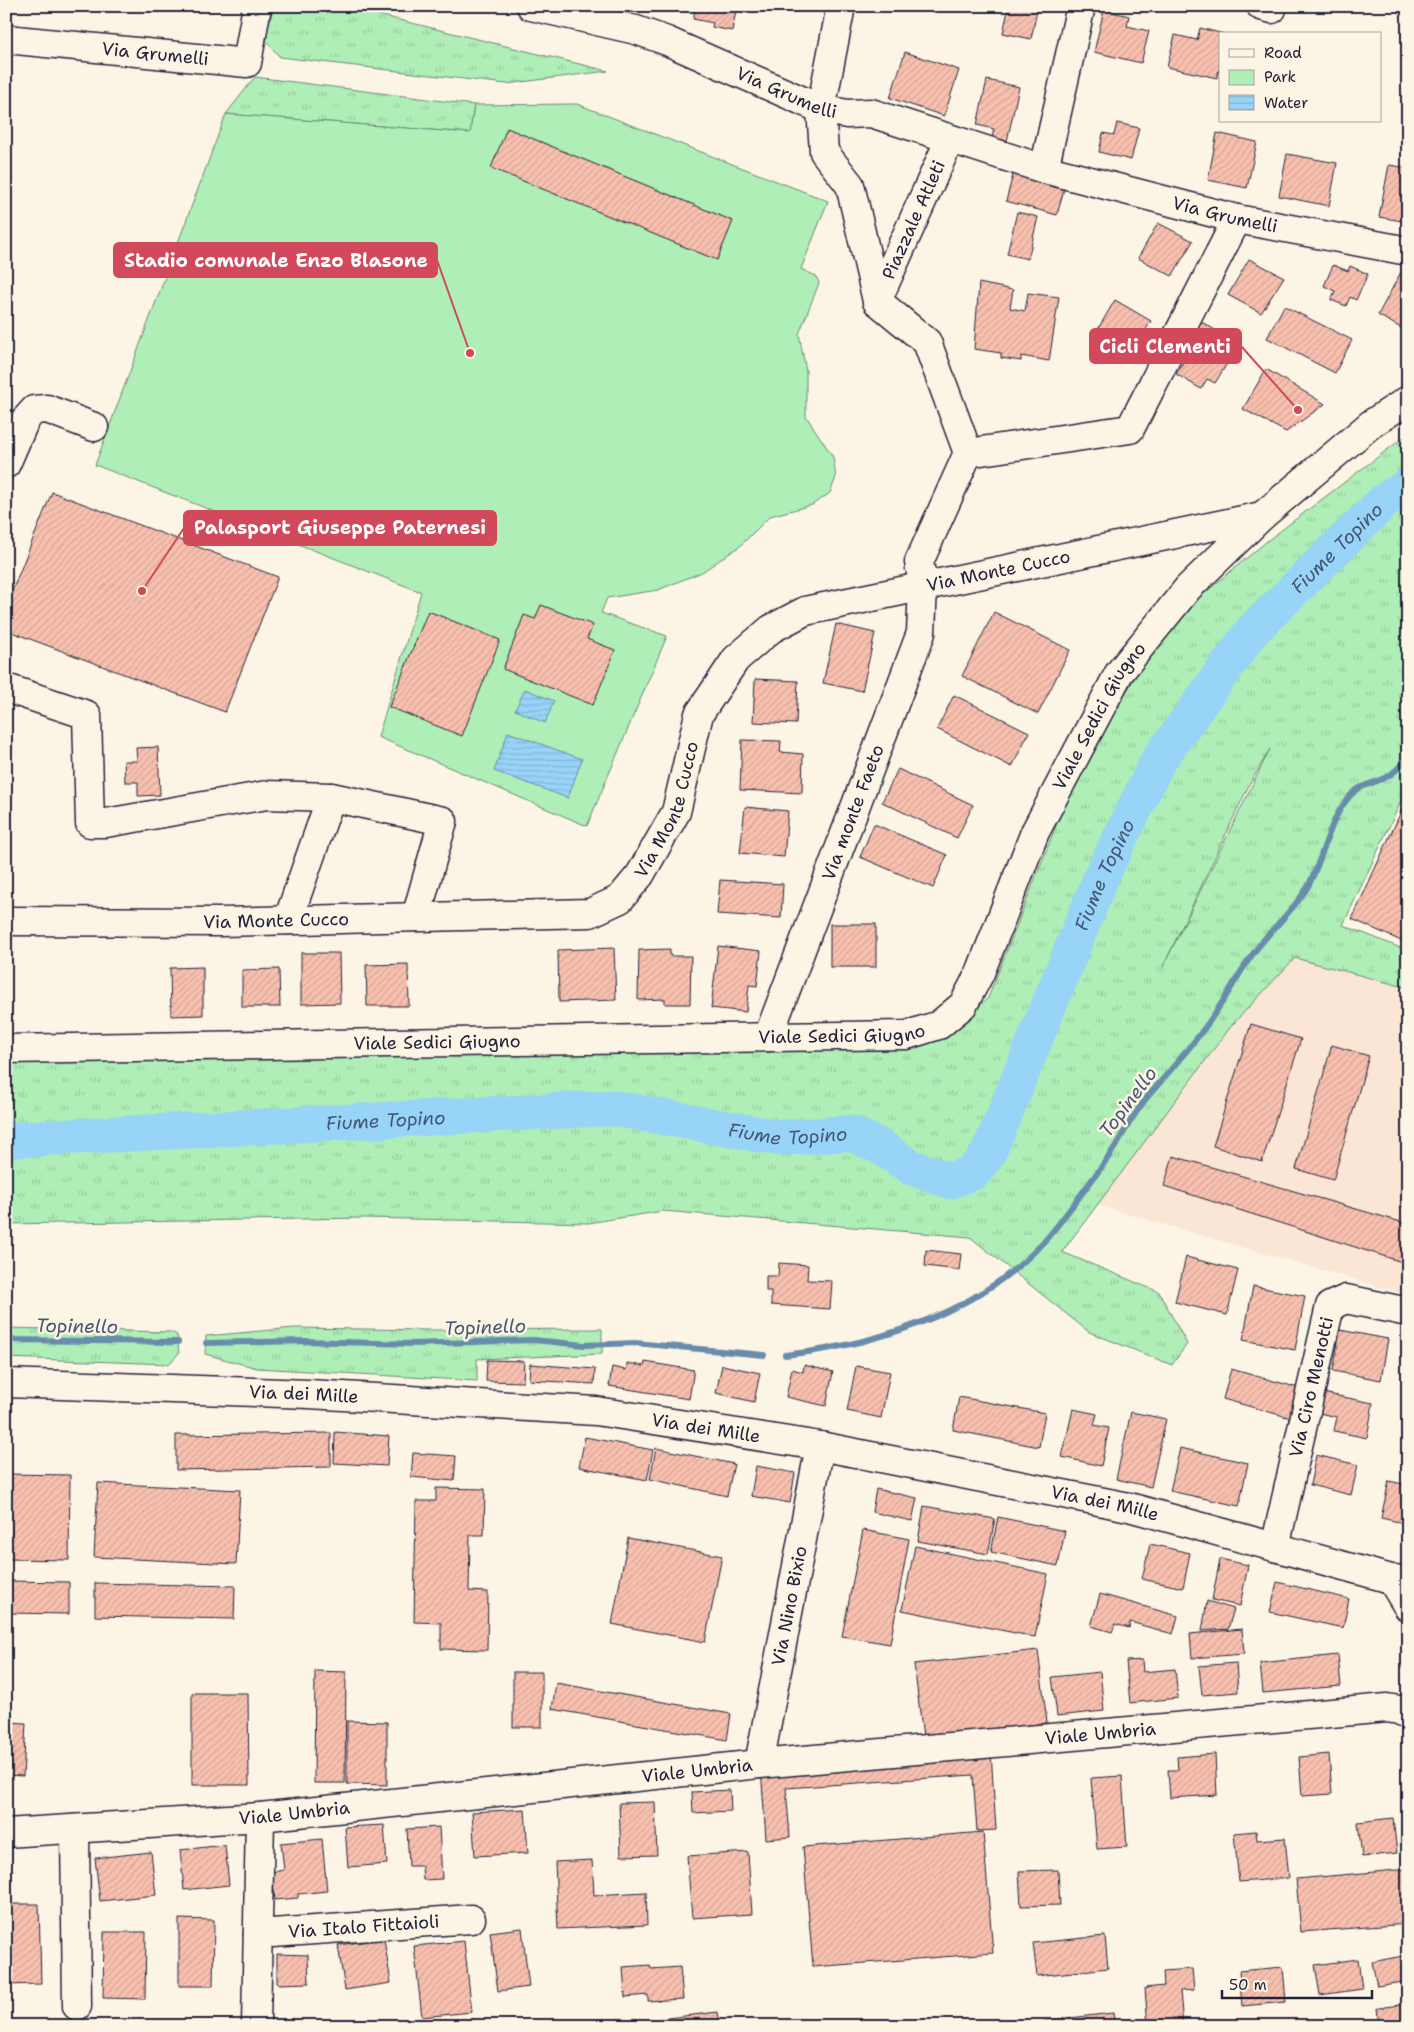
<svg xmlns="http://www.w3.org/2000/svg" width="1414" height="2032" font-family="'Shantell Sans',sans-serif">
<defs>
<pattern id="grass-tufts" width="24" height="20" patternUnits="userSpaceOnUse" patternTransform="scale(1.25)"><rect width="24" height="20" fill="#afeeb6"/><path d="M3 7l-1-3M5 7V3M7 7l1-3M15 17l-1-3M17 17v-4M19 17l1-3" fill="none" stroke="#96cc9d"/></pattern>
<pattern id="water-rules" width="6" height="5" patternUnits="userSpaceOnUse" patternTransform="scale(1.25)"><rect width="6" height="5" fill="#98d3f8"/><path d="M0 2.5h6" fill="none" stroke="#83b5d6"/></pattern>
<pattern id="building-hatch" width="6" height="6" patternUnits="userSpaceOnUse" patternTransform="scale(1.25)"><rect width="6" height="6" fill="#f9c0af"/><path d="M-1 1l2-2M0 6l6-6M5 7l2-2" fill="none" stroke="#d5a597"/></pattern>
</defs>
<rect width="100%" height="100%" fill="#fcf5e5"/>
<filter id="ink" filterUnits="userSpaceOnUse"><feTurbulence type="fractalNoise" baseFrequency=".02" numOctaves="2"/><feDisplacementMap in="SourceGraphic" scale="10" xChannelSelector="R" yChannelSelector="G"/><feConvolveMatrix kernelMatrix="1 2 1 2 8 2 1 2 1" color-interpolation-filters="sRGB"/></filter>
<g filter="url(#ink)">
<!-- built -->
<path fill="#fbe5d5" d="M1295 957 1408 988V1295L1097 1205 1232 1025Z"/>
<!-- grass -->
<g fill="url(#grass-tufts)" stroke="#688878" fill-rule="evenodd">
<path d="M274 6H342L608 71 506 84 280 57 264 39Z"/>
<path d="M255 77 474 105 470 133 226 114Z"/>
<path d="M1408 434V797L1404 795 1343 925 1408 951V988L1295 958 1232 1025 1062 1252 1159 1292 1187 1344 1172 1365 1089 1332 970 1237 663 1211 588 1223 364 1218 6 1224V1062L653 1053 859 1046 943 1039 988 998 1078 770 1157 642 1188 607 1267 541ZM1270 749 1163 967 1248 787Z"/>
<path d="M6 1328 171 1332 177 1335 179 1353 169 1364 6 1358Z"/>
<path d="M294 1328 429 1330 602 1329V1354L477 1359V1381L257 1368 205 1354 206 1336Z"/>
</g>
<!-- green -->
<path fill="#afeeb6" stroke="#688878" d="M577 104 828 201 801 269 816 276 819 283 799 334 806 371V416L833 457 836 477 830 493 812 505 770 516 739 547 702 572 658 590 607 598 601 613 667 636 587 826 378 737 421 592 95 465 226 114 470 133 474 105Z"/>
<!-- water -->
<g fill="url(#water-rules)" stroke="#698cac">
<path d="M525 689 554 701 545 723 515 710Z"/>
<path d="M508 732 582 759 568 798 494 771Z"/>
</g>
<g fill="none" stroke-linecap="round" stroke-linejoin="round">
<!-- stream -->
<g stroke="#698cac" stroke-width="6">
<path d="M6 1340 178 1342"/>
<path d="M206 1343 303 1341 414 1344 533 1340 585 1345 635 1343 764 1355"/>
<path d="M785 1355C883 1344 994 1308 1057 1226 1076 1201 1096 1176 1113 1150 1124 1133 1133 1115 1145 1100 1171 1069 1199 1039 1221 1004 1233 986 1242 968 1255 951 1271 929 1293 911 1307 888 1323 860 1328 821 1349 797 1359 784 1375 784 1388 776 1396 772 1402 764 1408 757"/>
</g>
<!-- river -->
<path stroke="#98d3f8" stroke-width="36" id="s1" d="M6 1140 612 1108 780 1138 850 1133 879 1146 911 1167 950 1181 974 1172 987 1155 997 1133 1102 875 1158 761 1252 631 1383 502 1408 486"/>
</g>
<!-- building -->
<g fill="url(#building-hatch)" stroke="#22223b">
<path d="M696 6H737L732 31 712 27 713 23 693 19Z"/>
<path d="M1009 6H1038L1031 39 1003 33Z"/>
<path d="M1104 10 1129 16 1127 26 1149 31 1141 63 1094 52Z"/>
<path d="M1200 28 1224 34H1220V66L1217 78 1167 67 1175 35 1197 40Z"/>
<path d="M905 52 959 70 944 116 890 98Z"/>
<path d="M987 80 1019 87 1007 141 992 138 994 129 977 125Z"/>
<path d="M1117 123 1139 128 1131 160 1099 152 1103 133 1114 135Z"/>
<path d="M507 128 733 221 717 260 491 168Z"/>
<path d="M1217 133 1257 142 1247 188 1208 180Z"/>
<path d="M1287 154 1337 163 1329 206 1279 196Z"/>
<path d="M1389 165 1408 168V222L1379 217Z"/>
<path d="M1014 171 1065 185 1057 215 1006 201Z"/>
<path d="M1017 212 1038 217 1028 259 1007 254Z"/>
<path d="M1158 223 1193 241 1172 276 1138 258Z"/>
<path d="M1249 259 1284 277 1261 313 1228 295Z"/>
<path d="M1333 265 1348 271 1350 266 1368 274 1356 300 1350 297 1346 306 1331 300 1335 291 1324 286Z"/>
<path d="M1401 272 1408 276V332L1378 315Z"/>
<path d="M979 283 1013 290 1010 308 1025 311 1028 293 1059 297 1049 361 1021 356V361L1001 358V353L974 349Z"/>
<path d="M1115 300 1151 321 1131 355 1095 334Z"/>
<path d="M1284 306 1352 340 1335 373 1267 338Z"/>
<path d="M1200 321 1239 344 1215 383 1207 379 1201 389 1176 374 1190 351 1185 347Z"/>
<path d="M1266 369 1325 404 1286 432 1243 409Z"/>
<path d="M52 492 278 577 225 712 6 630V606Z"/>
<path d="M541 605 593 625 587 639 615 650 593 705 503 669 524 615 535 619Z"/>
<path d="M428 611 500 640 462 736 389 707Z"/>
<path d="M994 612 1070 650 1038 714 962 676Z"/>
<path d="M836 624 875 633 862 691 823 683Z"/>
<path d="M755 679 798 681 796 724 753 722Z"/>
<path d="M954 695 1029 732 1012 767 937 729Z"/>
<path d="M742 740 781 741 780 752 803 754 802 793 740 790Z"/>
<path d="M158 747 160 795 138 796V782H125L124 761H137L136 748Z"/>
<path d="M898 769 973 805 957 838 882 802Z"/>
<path d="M1405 803 1408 804V944L1352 919Z"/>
<path d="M745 807 788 811 784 857 740 853Z"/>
<path d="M874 824 947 855 933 888 860 857Z"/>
<path d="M720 880 783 884 781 918 717 914Z"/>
<rect x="830" y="924" width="46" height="43"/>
<path d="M718 946 761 951 757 986 749 985 746 1012 711 1008Z"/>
<path d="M614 948 616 1000 559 1002 558 950Z"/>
<path d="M670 949V956H691L690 1004H665V999L638 1000 639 950Z"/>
<path d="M301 953H339L340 1003 301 1004Z"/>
<path d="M408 964 409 1006H367L366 965Z"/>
<path d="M203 967V1015L171 1016 170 968Z"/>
<path d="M279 969 280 1007H242V970Z"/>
<path d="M1251 1024 1301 1039 1262 1162 1213 1146Z"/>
<path d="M1332 1045 1369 1056 1333 1180 1296 1169Z"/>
<path d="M1173 1156 1408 1224V1255L1405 1263 1164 1186Z"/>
<path d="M1408 1179V1208L1400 1206Z"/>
<path d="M926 1250 961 1254 959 1270 925 1266Z"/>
<path d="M1186 1257 1238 1270 1227 1315 1175 1302Z"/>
<path d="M779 1263 808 1265 807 1280 832 1281 830 1309 771 1305V1291H766V1276H778Z"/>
<path d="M1253 1286 1305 1296 1295 1350 1243 1340Z"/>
<path d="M1340 1330 1388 1339 1381 1380 1333 1371Z"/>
<path d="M487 1360 524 1361 523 1382 486 1381Z"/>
<path d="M645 1362 694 1370 689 1399 609 1386 612 1367 626 1370 627 1363 644 1366Z"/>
<path d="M530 1364 595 1369 594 1384 529 1380Z"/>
<path d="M722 1365 760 1373 754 1402 716 1393Z"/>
<path d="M804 1365 833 1372 826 1406 786 1397 792 1369 803 1372Z"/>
<path d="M856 1366 890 1372 881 1418 847 1411Z"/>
<path d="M1231 1369 1299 1388 1291 1418 1223 1399Z"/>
<path d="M1323 1393 1373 1403 1367 1438 1334 1431 1337 1417 1319 1413Z"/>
<path d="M959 1397 1045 1413 1039 1447 953 1430Z"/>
<path d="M1073 1409 1097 1414 1094 1425 1109 1428 1101 1466 1062 1457Z"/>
<path d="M1131 1412 1166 1419 1151 1487 1116 1479Z"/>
<path d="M335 1432 389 1436 387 1466 334 1463Z"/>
<path d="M331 1433V1467L176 1470V1435Z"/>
<path d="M585 1437 653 1450 647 1480 579 1467Z"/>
<path d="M656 1448 734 1464 727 1496 650 1479Z"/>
<path d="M1180 1448 1248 1463 1239 1506 1170 1491Z"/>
<path d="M413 1453 456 1456 454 1481 411 1477Z"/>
<path d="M1316 1455 1358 1465 1351 1495 1310 1485Z"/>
<path d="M756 1466 795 1473 790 1503 751 1496Z"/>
<path d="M6 1474 70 1475 69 1560 6 1559Z"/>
<path d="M1389 1481 1408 1485V1524L1381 1518Z"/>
<path d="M98 1483 240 1490 236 1564 94 1557Z"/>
<path d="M436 1488 485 1489 484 1535H470L469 1591 488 1592 487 1650 441 1649V1623L414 1622 416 1501H436Z"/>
<path d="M876 1489 917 1498 912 1521 872 1512Z"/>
<path d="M924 1506 995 1519 988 1554 918 1541Z"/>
<path d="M998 1517 1065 1531 1058 1566 991 1552Z"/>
<path d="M863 1530 909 1539 890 1644 842 1636Z"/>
<path d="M628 1538 722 1556 705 1642 612 1624Z"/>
<path d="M1150 1544 1190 1553 1183 1588 1142 1579Z"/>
<path d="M915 1546 1048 1574 1035 1637 902 1610Z"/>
<path d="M1220 1559 1248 1565 1240 1606 1212 1600Z"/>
<path d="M6 1581 69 1582V1614L6 1613Z"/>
<path d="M1277 1582 1349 1599 1343 1628 1270 1612Z"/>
<path d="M95 1583 235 1586 234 1619 95 1616Z"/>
<path d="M1100 1594 1178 1616 1173 1634 1130 1622 1129 1628 1115 1624 1112 1632 1091 1626Z"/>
<path d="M1207 1601 1234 1609 1228 1629 1202 1631Z"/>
<path d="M1242 1629 1244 1654 1192 1658 1190 1634Z"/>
<path d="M1038 1650 1047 1723 923 1737 914 1664Z"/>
<path d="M1338 1655 1341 1686 1263 1693 1260 1663Z"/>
<path d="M1142 1660 1143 1672 1175 1669 1178 1698 1130 1703 1126 1661Z"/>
<path d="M1236 1663 1238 1692 1202 1695 1199 1666Z"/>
<path d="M315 1671 346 1672 345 1783H314Z"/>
<rect x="513" y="1672" width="29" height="55"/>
<path d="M1100 1672 1104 1711 1057 1716 1052 1677Z"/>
<path d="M556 1683 731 1714 727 1740 552 1709Z"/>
<path d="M192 1693H248L249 1785H192Z"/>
<path d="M347 1721 387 1722V1785L347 1784Z"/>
<path d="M6 1722 26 1723 23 1776 6 1775Z"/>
<path d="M991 1752 996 1830 977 1831 973 1775 786 1788 790 1837 766 1839 761 1768Z"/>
<path d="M1215 1754 1217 1795 1170 1798 1168 1770H1178L1177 1757Z"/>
<path d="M1329 1754 1332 1794 1302 1796 1299 1757Z"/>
<path d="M1122 1776 1127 1847 1097 1849 1091 1778Z"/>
<path d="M730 1790 731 1811 693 1813 692 1792Z"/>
<path d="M655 1802 657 1855 621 1856 619 1803Z"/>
<path d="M525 1809 528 1853 475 1856 472 1812Z"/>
<path d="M1393 1818 1397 1853 1362 1857 1358 1822Z"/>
<path d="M384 1825 387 1864 348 1867 345 1827Z"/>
<path d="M439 1827 442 1879 423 1880 422 1866H409L407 1829Z"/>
<path d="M1256 1831 1257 1840 1285 1838 1289 1878 1239 1882 1234 1833Z"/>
<path d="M983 1832 993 1953 813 1967 803 1847Z"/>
<path d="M322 1839 327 1891 298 1894V1898L275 1900 272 1872 284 1870 281 1843Z"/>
<path d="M225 1845 229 1885 184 1890 180 1850Z"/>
<path d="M151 1852 156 1895 100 1901 95 1858Z"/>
<path d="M748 1852 752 1914 692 1918 687 1856Z"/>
<path d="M592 1860 594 1895 646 1892 647 1925 558 1929 555 1862Z"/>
<path d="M1408 1869V1924L1301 1932 1296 1879Z"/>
<path d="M1058 1870 1060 1905 1021 1906 1019 1871Z"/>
<path d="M6 1904H39L41 1984 6 1985Z"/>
<path d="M179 1919 214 1920 213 1986H179Z"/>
<path d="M522 1928 529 1987 498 1991 490 1932Z"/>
<path d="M104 1932H146L145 1999 103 1998Z"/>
<path d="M1105 1936 1108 1968 1037 1976 1033 1943Z"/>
<path d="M384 1939 391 1983 345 1990 338 1945Z"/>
<path d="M464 1941 472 2012 422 2017 414 1946Z"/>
<path d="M277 1954 308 1955 309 1983 277 1984Z"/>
<path d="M1408 1955V1981L1377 1986 1372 1962Z"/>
<path d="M1358 1959 1362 1989 1320 1995 1315 1965Z"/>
<path d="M650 1965 651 1969 680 1967 683 1999 648 2001V1995L625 1997 623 1967Z"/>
<path d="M1283 1967 1286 2002 1242 2006 1239 1971Z"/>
<path d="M1192 1969 1194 1990 1180 1991 1183 2025 1148 2026 1145 1988 1164 1986 1163 1971Z"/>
<path d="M1408 2004V2026H1379L1377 2008Z"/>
<path d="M718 2012 720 2026H660L659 2019Z"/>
<path d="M1113 2013 1115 2026H1043V2021Z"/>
<path d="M141 2022 210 2025V2026H141Z"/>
</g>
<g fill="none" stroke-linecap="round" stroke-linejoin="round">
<!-- minor casing -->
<g stroke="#22223b" stroke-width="31">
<g id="minor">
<path id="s2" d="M531 6 636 30 667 41 821 109 847 114 871 113 1044 169 1237 219 1408 251"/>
<path d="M1261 6 1272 9"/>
<path id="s3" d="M6 39 247 63 257 6"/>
<path d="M1044 169 1081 6"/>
<path id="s4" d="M877 301 950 139"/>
<path d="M968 453 1130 429 1237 219"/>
<path d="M6 464 25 420 34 410 47 409 94 427"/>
<path d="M6 688 87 715 90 823H106L267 795 331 797 443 821 416 917"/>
<path d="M288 920 331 797"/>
<path id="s5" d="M6 921 221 922 590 913 620 899 640 875 676 812 699 714 736 659 771 629 805 611 1262 516"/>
<path id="s6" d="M768 1037 921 633 923 585 919 562 968 453 927 342 877 301 850 185 824 152 821 109 841 6"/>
<path id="s7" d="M6 1049 907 1035 939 1025 963 1005 980 973 1035 832 1119 673 1188 588 1262 516 1371 424 1408 400"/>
<path id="s8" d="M1275 1547 1330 1306 1346 1299 1408 1312"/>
<path id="s9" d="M759 1764 820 1446"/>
<path d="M75 1829 77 2006"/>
<path id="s10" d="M6 1833 260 1817 759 1764 1387 1708 1399 1710 1408 1715"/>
<path id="s11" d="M258 1934 471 1919"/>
<path d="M256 2026 260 1817"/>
</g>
</g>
<!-- major casing -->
<g stroke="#22223b" stroke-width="31">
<g id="major">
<path id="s12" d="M6 1383 309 1394 596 1411 820 1446 1129 1507 1391 1579 1408 1580"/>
<path d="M1391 1579 1408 1607"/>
</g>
</g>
<!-- minor -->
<use href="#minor" stroke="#fcf5e5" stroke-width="28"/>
<!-- major -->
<use href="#major" stroke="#fcf5e5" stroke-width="28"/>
</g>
</g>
<g text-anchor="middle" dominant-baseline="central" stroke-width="5" stroke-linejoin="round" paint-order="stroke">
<!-- street labels -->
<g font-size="18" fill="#22223b" stroke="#fcf5e5">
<text stroke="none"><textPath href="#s3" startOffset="150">Via Grumelli</textPath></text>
<text stroke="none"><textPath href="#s2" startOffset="271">Via Grumelli</textPath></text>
<text stroke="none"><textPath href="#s2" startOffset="728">Via Grumelli</textPath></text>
<text stroke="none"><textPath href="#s4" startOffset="89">Piazzale Atleti</textPath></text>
<text stroke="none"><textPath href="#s5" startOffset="1170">Via Monte Cucco</textPath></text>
<text stroke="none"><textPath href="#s7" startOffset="1286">Viale Sedici Giugno</textPath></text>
<text stroke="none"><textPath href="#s5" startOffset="720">Via Monte Cucco</textPath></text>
<text stroke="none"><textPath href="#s6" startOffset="240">Via monte Faeto</textPath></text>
<text stroke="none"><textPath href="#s5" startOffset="270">Via Monte Cucco</textPath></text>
<text stroke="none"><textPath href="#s7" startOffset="836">Viale Sedici Giugno</textPath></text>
<text stroke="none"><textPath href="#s7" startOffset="431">Viale Sedici Giugno</textPath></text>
<text stroke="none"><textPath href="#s8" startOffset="164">Via Ciro Menotti</textPath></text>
<text stroke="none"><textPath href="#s12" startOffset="298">Via dei Mille</textPath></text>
<text stroke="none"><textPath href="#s12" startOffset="702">Via dei Mille</textPath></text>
<text stroke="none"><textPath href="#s12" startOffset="1108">Via dei Mille</textPath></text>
<text stroke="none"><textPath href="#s9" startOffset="161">Via Nino Bixio</textPath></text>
<text stroke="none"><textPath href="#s10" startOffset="1099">Viale Umbria</textPath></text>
<text stroke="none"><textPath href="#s10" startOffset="694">Viale Umbria</textPath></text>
<text stroke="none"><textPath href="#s10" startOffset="289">Viale Umbria</textPath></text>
<text stroke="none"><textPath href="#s11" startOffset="106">Via Italo Fittaioli</textPath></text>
</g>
<!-- water labels -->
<g font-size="19" font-style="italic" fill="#455774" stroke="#fcf5e5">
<text stroke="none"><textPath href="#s1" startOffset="1715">Fiume Topino</textPath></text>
<text stroke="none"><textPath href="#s1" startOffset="1310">Fiume Topino</textPath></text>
<text transform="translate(1128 1102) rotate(-53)">Topinello</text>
<text stroke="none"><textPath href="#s1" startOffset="380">Fiume Topino</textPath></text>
<text stroke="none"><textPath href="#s1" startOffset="785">Fiume Topino</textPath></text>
<text transform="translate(77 1326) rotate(1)">Topinello</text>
<text transform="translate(485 1327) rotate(-2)">Topinello</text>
</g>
</g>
<!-- callouts -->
<path fill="none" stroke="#d1495b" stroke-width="2" d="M470 353L437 260M1298 410L1241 346M142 591L184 528"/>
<g fill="#d1495b" stroke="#fcf5e5" stroke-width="2">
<circle cx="470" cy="353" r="5"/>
<circle cx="1298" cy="410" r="5"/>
<circle cx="142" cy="591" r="5"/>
</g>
<g fill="#d1495b" stroke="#d1495b" stroke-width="2">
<rect x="114" y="243" width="323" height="34" rx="5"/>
<rect x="1090" y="329" width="151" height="34" rx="5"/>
<rect x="184" y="511" width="312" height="34" rx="5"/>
</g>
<g font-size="19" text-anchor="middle" font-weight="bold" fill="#fff">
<text x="276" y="267">Stadio comunale Enzo Blasone</text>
<text x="1165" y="353">Cicli Clementi</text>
<text x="340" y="534">Palasport Giuseppe Paternesi</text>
</g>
<!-- margin -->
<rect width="1414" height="2032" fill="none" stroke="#fcf5e5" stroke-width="25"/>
<rect x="12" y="12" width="1389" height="2007" fill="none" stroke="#22223b" stroke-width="2" filter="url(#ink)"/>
<!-- legend -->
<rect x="1219" y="32" width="162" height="90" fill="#fcf5e5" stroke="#a5a1a1"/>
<rect x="1229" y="49" width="25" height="8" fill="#fcf5e5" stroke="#a5a1a1"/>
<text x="1264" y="58" font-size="15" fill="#22223b">Road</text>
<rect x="1229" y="70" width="25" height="15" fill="#afeeb6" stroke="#a5a1a1"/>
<text x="1264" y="82" font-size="15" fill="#22223b">Park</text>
<rect x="1229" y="95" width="25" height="15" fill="url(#water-rules)" stroke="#a5a1a1"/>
<text x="1264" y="108" font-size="15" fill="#22223b">Water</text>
<!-- scale -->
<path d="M1222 1990v8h150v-8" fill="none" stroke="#22223b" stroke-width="2.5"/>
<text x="1229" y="1990" font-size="15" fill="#22223b" stroke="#fcf5e5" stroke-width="4" paint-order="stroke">50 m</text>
</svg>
